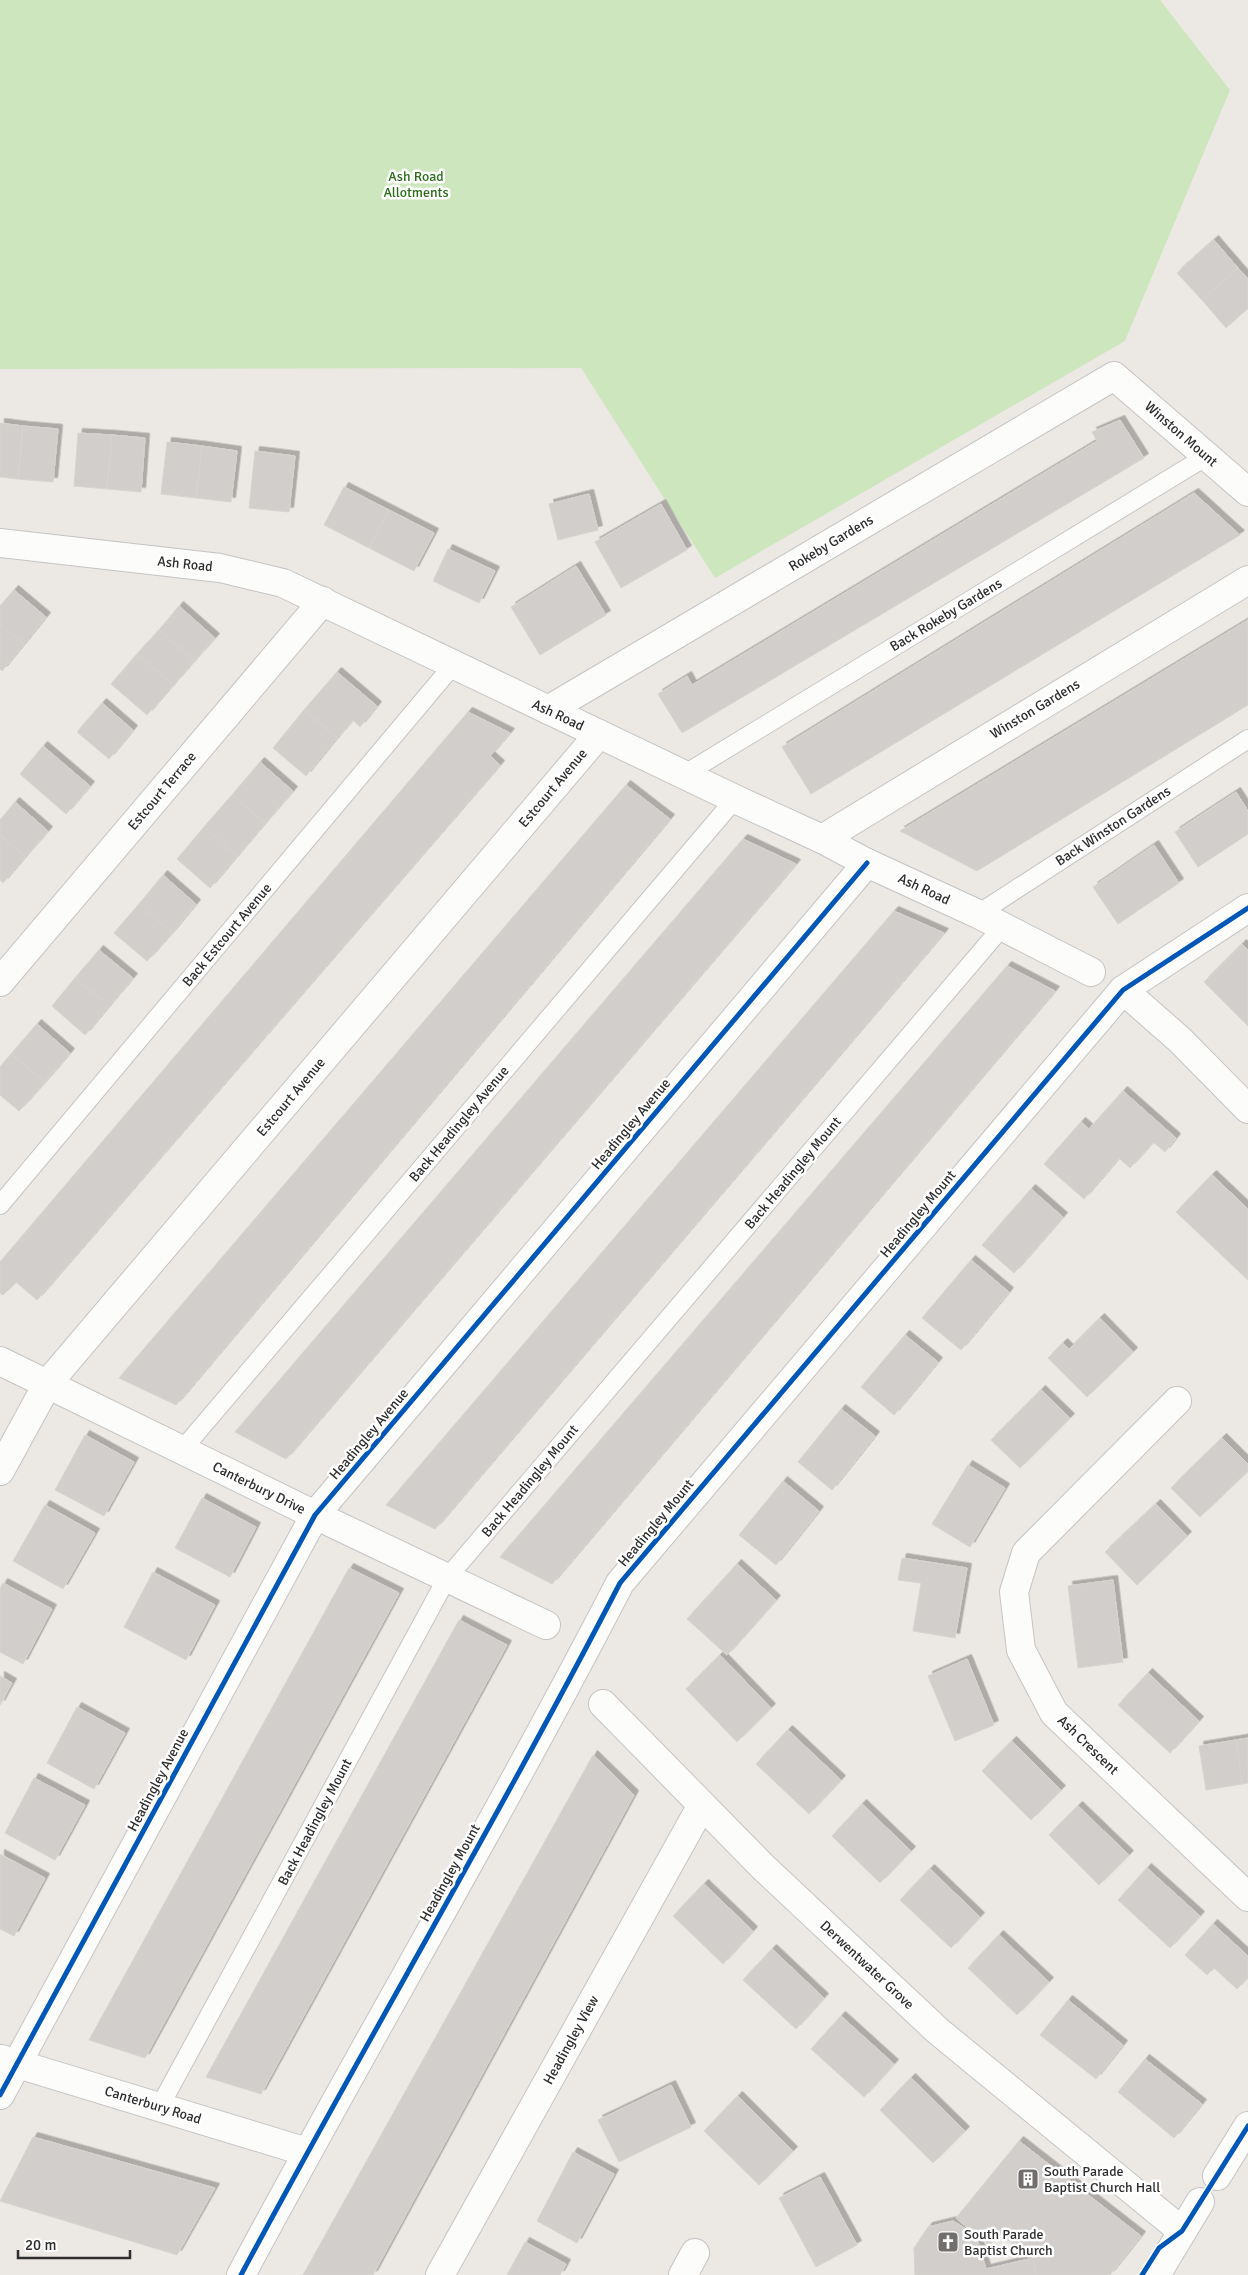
<svg xmlns="http://www.w3.org/2000/svg" width="1248" height="2275" font-family="Signika,sans-serif">
<defs>
<filter id="shadow"><feDropShadow dx="4.5" dy="-4.5" stdDeviation="0" flood-color="#0004"/></filter>
</defs>
<rect width="100%" height="100%" fill="#ece8e4"/>
<!-- green -->
<path fill="#cee6be" d="M0 0H1160L1230 90 1125 341 715 578 581 368 0 369Z"/>
<!-- building -->
<g fill="#d1cecb" stroke="#d7d4d0" filter="url(#shadow)">
<path d="M1214 240 1238 268 1202 300 1177 273Z"/>
<path d="M1238 268 1248 279V308L1226 328 1202 300Z"/>
<path d="M1120 420 1144 458 682 733 658 694 687 676 692 685 1097 441 1092 432Z"/>
<path d="M0 423 23 426 18 479 0 477Z"/>
<path d="M23 426 58 429 53 482 18 479Z"/>
<path d="M78 433 112 435 107 489 74 486Z"/>
<path d="M112 435 145 438 141 492 107 489Z"/>
<path d="M167 442 202 446 196 498 161 494Z"/>
<path d="M202 446 237 451 231 502 196 498Z"/>
<path d="M255 451 295 456 289 512 249 508Z"/>
<path d="M344 487 389 510 369 548 324 525Z"/>
<path d="M1194 493 1240 535 811 794 782 747Z"/>
<path d="M589 494 598 530 558 540 549 504Z"/>
<path d="M661 504 687 550 621 588 595 542Z"/>
<path d="M389 510 434 533 414 571 369 548Z"/>
<path d="M448 549 495 571 479 603 433 581Z"/>
<path d="M576 566 606 615 540 655 511 607Z"/>
<path d="M14 590 46 617 24 644 0 624V606Z"/>
<path d="M179 606 215 638 194 661 159 630Z"/>
<path d="M1248 620V705L977 871 900 831Z"/>
<path d="M0 624 24 644 2 671 0 669Z"/>
<path d="M159 630 194 661 173 685 137 654Z"/>
<path d="M137 654 173 685 147 715 111 684Z"/>
<path d="M337 672 377 706 360 727 353 720 337 738 304 710Z"/>
<path d="M102 703 133 730 109 759 77 732Z"/>
<path d="M304 710 337 738 306 776 273 748Z"/>
<path d="M468 712 510 733 490 756 500 765 37 1300 16 1282 3 1295 0 1293V1262Z"/>
<path d="M43 746 90 786 66 814 20 774Z"/>
<path d="M260 762 293 791 265 823 232 795Z"/>
<path d="M626 785 670 819 176 1405 119 1378Z"/>
<path d="M1236 792 1248 811V834L1198 867 1175 832Z"/>
<path d="M232 795 265 823 237 856 204 827Z"/>
<path d="M15 802 48 831 25 857 0 835V820Z"/>
<path d="M204 827 237 856 210 888 177 859Z"/>
<path d="M0 835 25 857 3 883 0 880Z"/>
<path d="M743 839 796 864 286 1459 235 1432Z"/>
<path d="M1154 845 1179 883 1118 924 1093 887Z"/>
<path d="M163 875 196 904 172 933 139 904Z"/>
<path d="M139 904 172 933 147 961 114 933Z"/>
<path d="M894 911 944 933 435 1529 386 1505Z"/>
<path d="M1242 944 1248 950V1026L1204 982Z"/>
<path d="M99 950 133 978 109 1006 75 978Z"/>
<path d="M1007 966 1055 991 552 1584 500 1557Z"/>
<path d="M75 978 109 1006 85 1035 52 1006Z"/>
<path d="M37 1024 70 1053 45 1082 11 1054Z"/>
<path d="M11 1054 45 1082 19 1111 0 1095V1067Z"/>
<path d="M1123 1091 1176 1138 1165 1152 1153 1142 1130 1168 1119 1158 1084 1199 1044 1164 1081 1122 1089 1129Z"/>
<path d="M1212 1175 1248 1209V1280L1176 1212Z"/>
<path d="M1031 1189 1063 1217 1014 1273 982 1245Z"/>
<path d="M971 1260 1009 1292 961 1350 922 1318Z"/>
<path d="M1100 1318 1133 1352 1087 1397 1048 1358 1063 1343 1069 1349Z"/>
<path d="M905 1335 938 1362 894 1415 861 1387Z"/>
<path d="M1041 1390 1070 1418 1020 1468 991 1440Z"/>
<path d="M841 1409 875 1436 832 1490 798 1462Z"/>
<path d="M85 1435 134 1462 104 1516 55 1490Z"/>
<path d="M1222 1438 1248 1464V1471L1200 1517 1171 1488Z"/>
<path d="M968 1465 1005 1488 970 1547 932 1524Z"/>
<path d="M783 1481 819 1511 776 1565 739 1535Z"/>
<path d="M202 1498 256 1527 230 1577 175 1548Z"/>
<path d="M1156 1504 1187 1536 1137 1585 1105 1552Z"/>
<path d="M45 1505 95 1533 63 1589 13 1561Z"/>
<path d="M902 1558 967 1568 955 1638 913 1631 921 1583 898 1580Z"/>
<path d="M737 1564 776 1600 727 1655 687 1619Z"/>
<path d="M349 1568 399 1593 145 2058 89 2040Z"/>
<path d="M153 1572 215 1605 186 1660 124 1627Z"/>
<path d="M1113 1580 1123 1662 1078 1668 1068 1586Z"/>
<path d="M3 1583 52 1609 23 1664 0 1652V1589Z"/>
<path d="M459 1620 507 1645 261 2094 206 2077Z"/>
<path d="M720 1655 771 1708 737 1742 686 1689Z"/>
<path d="M967 1659 994 1725 955 1741 928 1676Z"/>
<path d="M1148 1673 1199 1721 1170 1753 1118 1705Z"/>
<path d="M0 1676 12 1683 0 1705Z"/>
<path d="M77 1707 125 1733 94 1789 47 1763Z"/>
<path d="M788 1730 841 1780 809 1814 756 1764Z"/>
<path d="M1248 1738V1783L1242 1784 1236 1740Z"/>
<path d="M1236 1740 1242 1784 1206 1790 1199 1746Z"/>
<path d="M1012 1741 1061 1790 1031 1820 982 1771Z"/>
<path d="M593 1755 634 1795 373 2275H303Z"/>
<path d="M34 1778 85 1805 55 1860 5 1833Z"/>
<path d="M862 1804 911 1851 880 1883 832 1836Z"/>
<path d="M1078 1806 1129 1855 1099 1885 1049 1835Z"/>
<path d="M0 1854 45 1878 14 1936 0 1929Z"/>
<path d="M1147 1868 1200 1916 1170 1948 1118 1900Z"/>
<path d="M930 1869 980 1917 951 1948 900 1900Z"/>
<path d="M704 1884 753 1931 723 1964 673 1916Z"/>
<path d="M1213 1924 1248 1956V1977L1237 1989 1214 1968 1207 1975 1185 1955Z"/>
<path d="M999 1935 1049 1982 1017 2015 968 1968Z"/>
<path d="M772 1949 824 1998 796 2029 743 1980Z"/>
<path d="M1068 2000 1123 2045 1096 2079 1040 2035Z"/>
<path d="M841 2016 894 2064 864 2097 811 2049Z"/>
<path d="M1145 2059 1202 2104 1174 2138 1118 2092Z"/>
<path d="M911 2078 965 2131 933 2163 880 2110Z"/>
<path d="M671 2085 691 2127 619 2162 598 2120Z"/>
<path d="M738 2096 793 2151 759 2185 704 2131Z"/>
<path d="M33 2137 215 2188 177 2255 0 2201Z"/>
<path d="M1019 2141 1141 2236 1110 2275H1036L1033 2258 999 2234 989 2246 956 2218Z"/>
<path d="M573 2152 614 2174 577 2243 537 2221Z"/>
<path d="M820 2177 857 2245 816 2267 779 2198Z"/>
<path d="M953 2221 976 2235 986 2269 1033 2258 1036 2275H915L914 2248 928 2227Z"/>
<path d="M525 2242 566 2264 560 2275H507Z"/>
</g>
<g fill="none" stroke-linecap="round" stroke-linejoin="round">
<!-- service casing -->
<g stroke="#c5c4c5" stroke-width="20">
<g id="service">
<path d="M685 774 1207 456"/>
<path d="M978 914 1248 739"/>
<path d="M0 1205 454 664"/>
<path d="M182 1450 735 799"/>
<path d="M160 2106 447 1578 1003 926"/>
</g>
</g>
<!-- minor casing -->
<g stroke="#c5c4c5" stroke-width="30">
<g id="minor">
<path d="M0 543 220 568 283 583 735 799 822 839 867 863 978 914 1091 972"/>
<path d="M548 710 1114 376 1248 492"/>
<path d="M822 839 1248 580"/>
<path d="M0 982 323 601"/>
<path d="M1123 990 1180 1040 1248 1109"/>
<path d="M0 1361 315 1515 546 1625"/>
<path d="M1177 1401 1026 1553 1014 1592 1021 1650 1054 1713 1248 1897"/>
<path d="M0 1471 48 1383 599 734"/>
<path d="M603 1704 763 1867 938 2031 1182 2231"/>
<path d="M1 2059 307 2152"/>
<path d="M0 2095 315 1515 867 863"/>
<path d="M1217 2176 1248 2126"/>
<path d="M241 2275C365 2043 499 1817 620 1583L1123 990 1248 908"/>
<path d="M440 2275 702 1805"/>
<path d="M683 2275 695 2253"/>
<path d="M1156 2275 1200 2202"/>
</g>
</g>
<!-- service -->
<use href="#service" stroke="#fcfcfb" stroke-width="18"/>
<!-- minor -->
<use href="#minor" stroke="#fcfcfb" stroke-width="28"/>
<!-- cycleway casing -->
<g stroke="#fff" stroke-width="8">
<g id="cycleway">
<path d="M0 2095 315 1515 867 863"/>
<path d="M241 2275C365 2043 499 1817 620 1583L1123 990 1248 908"/>
<path d="M1142 2275 1159 2248 1182 2231 1248 2126"/>
</g>
</g>
<!-- cycleway -->
<use href="#cycleway" stroke="#0057b8" stroke-width="5"/>
</g>
<!-- icons -->
<defs>
<g id="building-square" transform="scale(1.125)"><rect x="-9" y="-9" width="18" height="18" rx="4" fill="#706f6e" stroke="#fff"/><path d="M-4-6H4V6H1V3H-1V6H-4ZM-2.5-4.3h1.7v1.8h-1.7ZM.8-4.3h1.7v1.8H.8ZM-2.5-1h1.7V.8h-1.7ZM.8-1h1.7V.8H.8Z" fill="#fff"/></g>
<g id="church-square" transform="scale(1.125)"><rect x="-9" y="-9" width="18" height="18" rx="4" fill="#706f6e" stroke="#fff"/><path d="M-1.2-6h2.4v3.5h3.3v2.4h-3.3V6h-2.4V-.1h-3.3v-2.4h3.3Z" fill="#fff"/></g>
</defs>
<g fill-rule="evenodd">
<use href="#building-square" x="1028" y="2179"/>
<use href="#church-square" x="948" y="2242"/>
</g>
<g text-anchor="middle" dominant-baseline="central" stroke-width="5" stroke-linejoin="round" paint-order="stroke">
<!-- park labels -->
<g font-size="14" fill="#2c6e1b" stroke="#fff">
<text x="416" y="176">Ash Road<tspan x="416" dy="16">Allotments</tspan></text>
</g>
<!-- street labels -->
<g font-size="14" fill="#2e2e2e" stroke="#fff">
<text transform="translate(1181 434) rotate(41)">Winston Mount</text>
<text transform="translate(831 543) rotate(-31)">Rokeby Gardens</text>
<text transform="translate(185 564) rotate(6)">Ash Road</text>
<text transform="translate(946 615) rotate(-31)">Back Rokeby Gardens</text>
<text transform="translate(1035 709) rotate(-31)">Winston Gardens</text>
<text transform="translate(558 715) rotate(25)">Ash Road</text>
<text transform="translate(553 788) rotate(-50)">Estcourt Avenue</text>
<text transform="translate(162 791) rotate(-50)">Estcourt Terrace</text>
<text transform="translate(1113 826) rotate(-33)">Back Winston Gardens</text>
<text transform="translate(924 889) rotate(25)">Ash Road</text>
<text transform="translate(227 935) rotate(-50)">Back Estcourt Avenue</text>
<text transform="translate(291 1097) rotate(-50)">Estcourt Avenue</text>
<text transform="translate(459 1124) rotate(-50)">Back Headingley Avenue</text>
<text transform="translate(631 1124) rotate(-50)">Headingley Avenue</text>
<text transform="translate(793 1173) rotate(-50)">Back Headingley Mount</text>
<text transform="translate(918 1214) rotate(-50)">Headingley Mount</text>
<text transform="translate(369 1434) rotate(-50)">Headingley Avenue</text>
<text transform="translate(530 1481) rotate(-50)">Back Headingley Mount</text>
<text transform="translate(259 1488) rotate(26)">Canterbury Drive</text>
<text transform="translate(656 1523) rotate(-50)">Headingley Mount</text>
<text transform="translate(1088 1745) rotate(44)">Ash Crescent</text>
<text transform="translate(158 1780) rotate(-62)">Headingley Avenue</text>
<text transform="translate(315 1822) rotate(-62)">Back Headingley Mount</text>
<text transform="translate(450 1873) rotate(-61)">Headingley Mount</text>
<text transform="translate(867 1965) rotate(43)">Derwentwater Grove</text>
<text transform="translate(571 2040) rotate(-61)">Headingley View</text>
<text transform="translate(153 2105) rotate(17)">Canterbury Road</text>
</g>
<!-- poi labels -->
<g font-size="14" fill="#2e2e2e" stroke="#fff" text-anchor="start">
<text x="1044" y="2171">South Parade<tspan x="1044" dy="16">Baptist Church Hall</tspan></text>
<text x="964" y="2234">South Parade<tspan x="964" dy="16">Baptist Church</tspan></text>
</g>
</g>
<!-- scale -->
<path d="M18 2250v8h112v-8" fill="none" stroke="#2e2e2e" stroke-width="2.5"/>
<text x="25" y="2250" font-size="15" fill="#2e2e2e" stroke="#ffffff" stroke-width="4" paint-order="stroke">20 m</text>
</svg>
